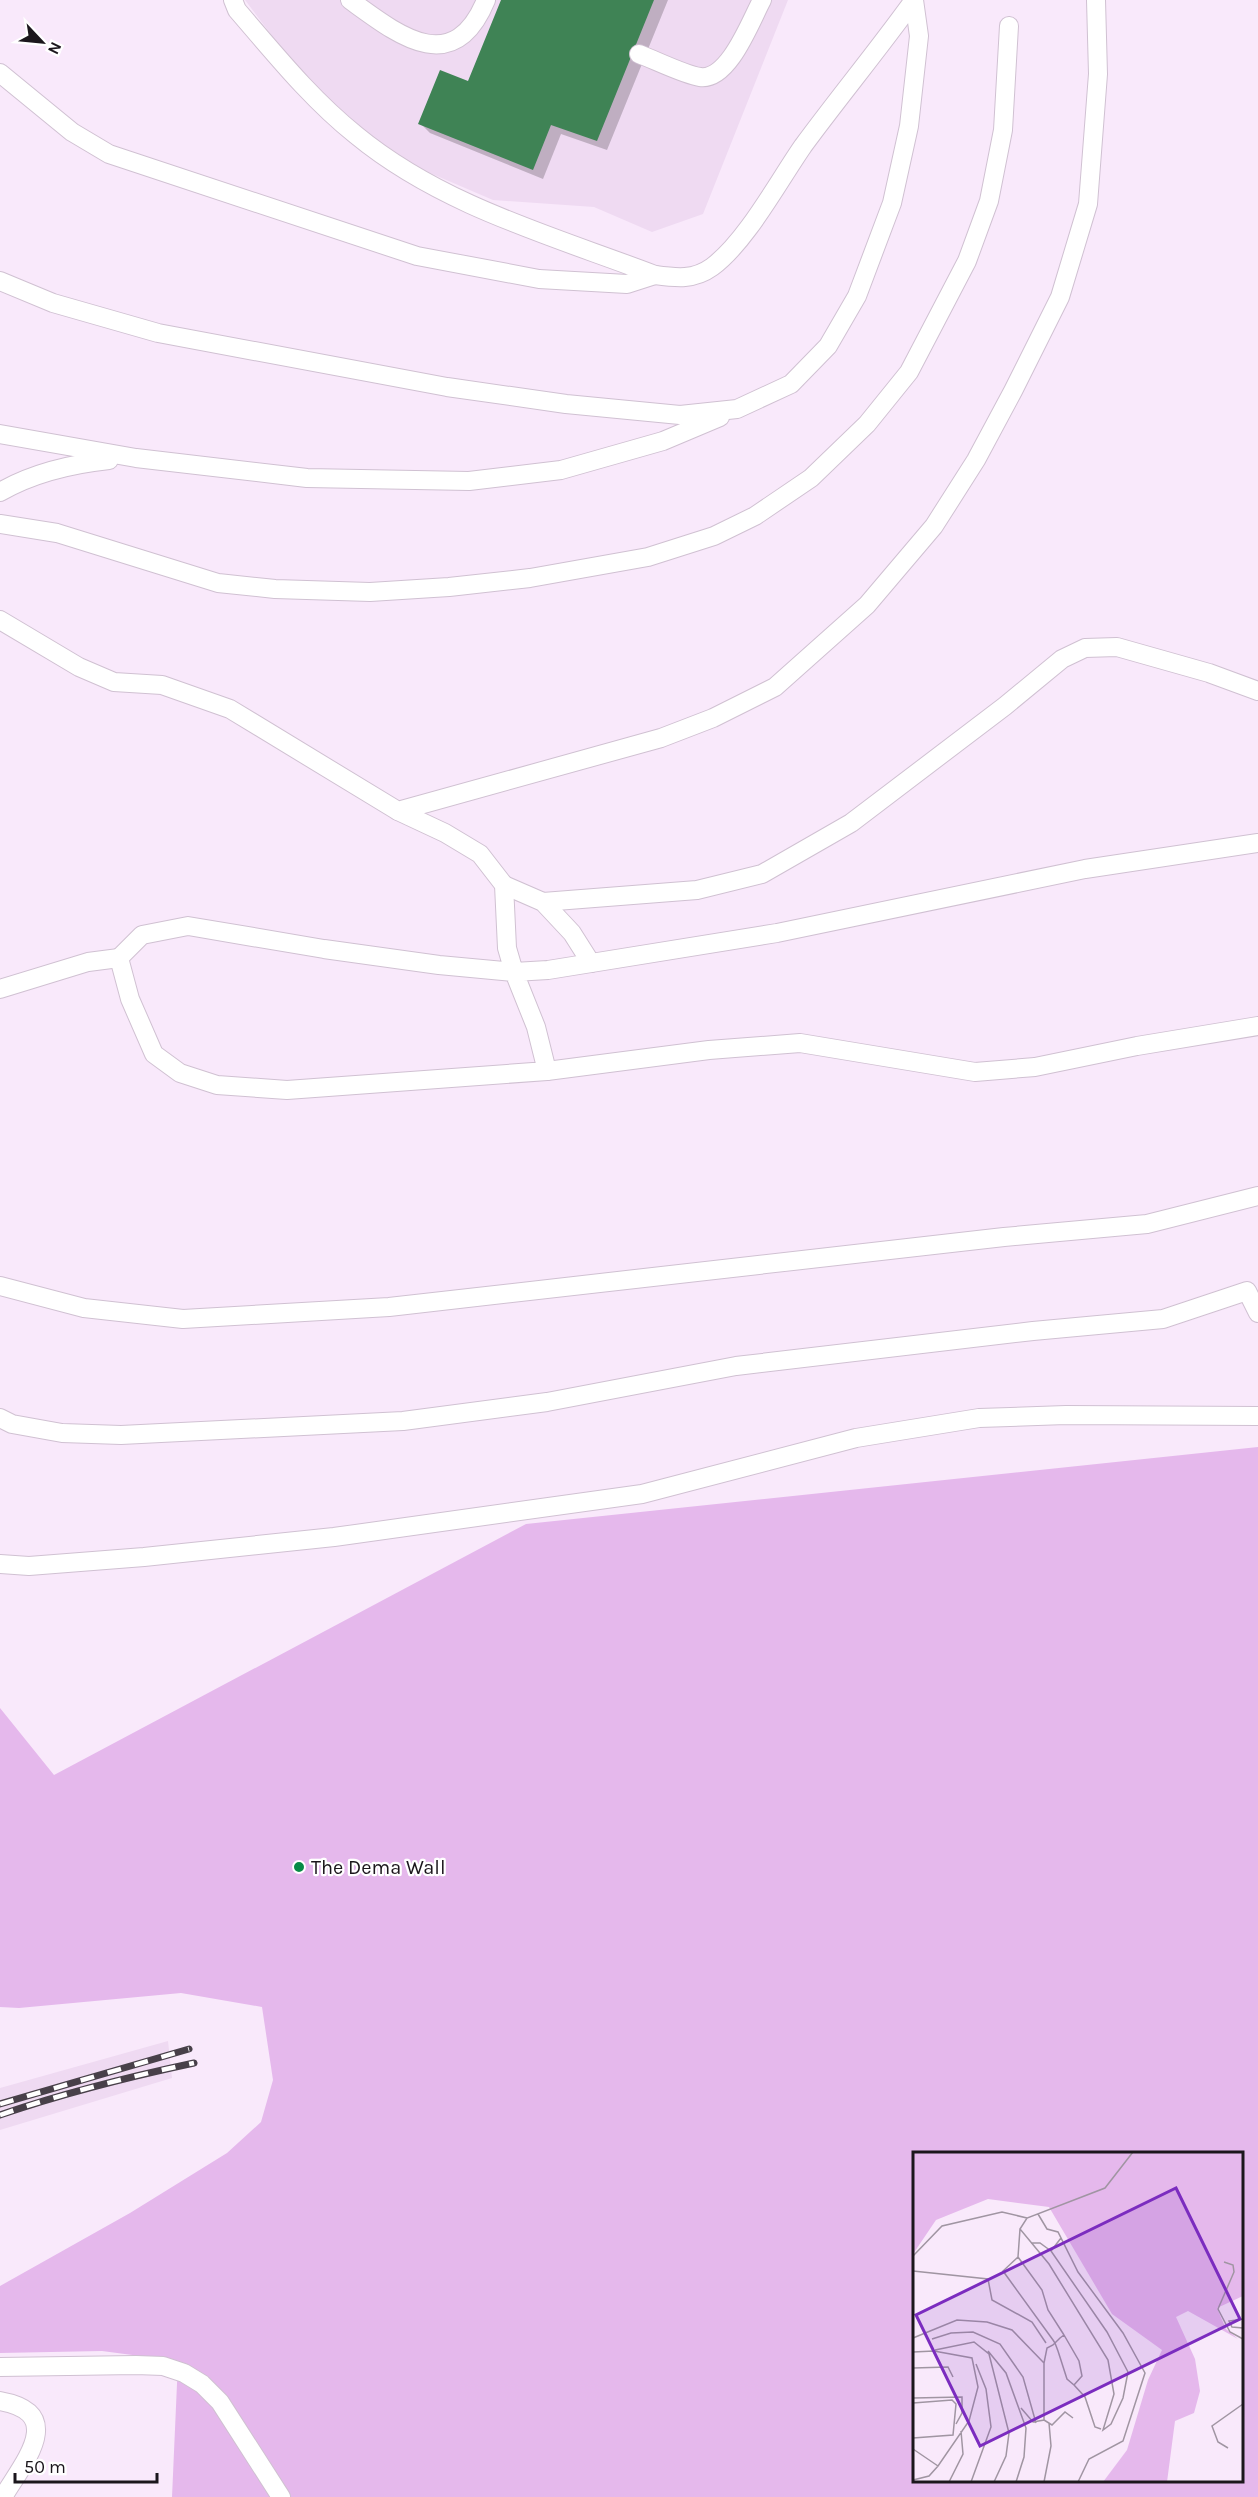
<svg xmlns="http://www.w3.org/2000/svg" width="1258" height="2497" font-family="Karla,sans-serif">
<rect width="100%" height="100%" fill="#f9e9fb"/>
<!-- built -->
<g fill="#efdaf2">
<path d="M245 0H788L703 214 652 232 594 207 493 200 423 170 396 155 350 122 310 86Z"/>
<path d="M168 2041 172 2078 0 2130V2088Z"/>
</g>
<!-- green -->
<path fill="#e5b8ec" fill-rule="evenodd" d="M1258 1447V2497H172L178 2361 102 2351 0 2353V2286L130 2213 227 2153 261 2122 273 2080 262 2007 181 1993 19 2008 0 2007V1708L54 1775 526 1524ZM914 2154H1242V2480H914Z"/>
<!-- shadow -->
<path fill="#0003" d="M502 0H668L607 150 561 134 543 179 430 133 420 123 469 83Z"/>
<!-- building -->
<path fill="#3f8355" d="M501 0H654L597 141 551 125 533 170 418 124 440 70 468 81Z"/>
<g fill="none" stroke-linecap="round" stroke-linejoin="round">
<!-- minor casing -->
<g stroke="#d0c1d2" stroke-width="20">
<g id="minor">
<path d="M233 0 237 10C275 54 311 99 356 135 442 206 553 236 655 275 677 278 694 280 712 267 746 242 778 182 803 146 839 97 878 50 914 0"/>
<path d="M350 0C397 34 453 80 486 0"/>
<path d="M639 54C655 60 685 75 700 77 729 81 751 20 762 0"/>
<path d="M0 73 72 132 109 154 417 256 539 279 627 284 655 275"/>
<path d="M0 281 53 303 158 333 447 387 566 404 680 415 737 409 791 384 828 346 857 296 892 203 909 126 919 36 914 0"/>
<path d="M0 434 136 458 307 478 469 481 561 470 663 441 720 417"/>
<path d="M0 492C33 473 71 464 109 460"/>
<path d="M0 524 57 533 218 583 275 589 370 592 449 587 530 578 648 557 714 536 755 516 811 478 867 424 909 372 967 261 989 201 1003 130 1009 26"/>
<path d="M0 620 79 667 114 682 162 685 230 709 398 811 661 738 713 718 775 687 867 605 934 526 976 460 1013 391 1060 297 1088 204 1098 74 1096 0"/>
<path d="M398 811 445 833 480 854 504 885 507 948 514 972 536 1027 547 1071 287 1090 217 1085 180 1073 154 1054 130 999 119 958 142 935 188 926 324 949 439 965 514 972 548 970 777 933 1085 869 1258 843"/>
<path d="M504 885 543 902 572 933 591 963"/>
<path d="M543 902 697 890 762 874 851 823 1005 706 1062 659 1085 648 1117 647 1209 673 1258 691"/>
<path d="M0 989 88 962 119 958"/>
<path d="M547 1071 709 1050 800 1043 975 1072 1035 1067 1137 1046 1258 1026"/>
<path d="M0 1286 84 1308 183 1319 389 1307 1004 1237 1147 1224 1258 1196"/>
<path d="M0 1418 12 1424 62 1433 121 1435 403 1421 547 1402 736 1366 1033 1331 1163 1319 1247 1291 1258 1313"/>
<path d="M0 1564 29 1566 144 1557 334 1537 642 1494 856 1438 979 1418 1066 1415 1258 1416"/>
<path d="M0 2367 136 2365 163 2366 184 2373 202 2384 220 2402 281 2497"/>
<path d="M0 2401C67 2413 24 2462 3 2497"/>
</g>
</g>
<!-- minor -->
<use href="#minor" stroke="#fff" stroke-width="18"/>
<!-- rail casing -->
<g stroke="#484049" stroke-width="7">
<g id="rail">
<path d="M0 2104 189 2049"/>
<path d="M0 2115C64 2093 128 2077 194 2063"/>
</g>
</g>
<!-- rail -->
<use href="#rail" stroke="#fff" stroke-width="4.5" stroke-dasharray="14" stroke-linecap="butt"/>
</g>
<!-- markers -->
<circle fill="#078a46" stroke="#fff" stroke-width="2" cx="299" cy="1867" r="6"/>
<g text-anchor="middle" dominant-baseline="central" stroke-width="4.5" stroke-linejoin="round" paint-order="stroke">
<!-- poi labels -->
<g font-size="20" fill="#1b161c" stroke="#fff" text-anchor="start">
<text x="311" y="1867">The Dema Wall</text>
</g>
</g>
<!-- overview -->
<g transform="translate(913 2152)">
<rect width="330" height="330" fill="#f9e9fb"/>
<path d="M0 0H330V144L304 156 313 177 325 187 275 159 263 165 282 207 287 239 281 261 262 269 254 330H190L214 298 235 228 249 198 199 162 136 55 75 47 23 68 0 102Z" fill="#e5b8ec"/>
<path fill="none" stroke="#a095a2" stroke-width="1.5" d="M125 62 134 77 145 80 165 120 210 181 232 221 210 289 176 307 165 330M107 77 105 105 90 119 140 188 142 191 145 199 154 227 161 233 169 224 166 209 151 183 147 186 140 193 134 196 131 211M148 86 138 99 194 180 215 220 210 246 198 272 190 278 201 242 195 208 136 112 107 77 114 66 192 36 220 0M118 91H127L138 99M0 104 29 74 89 60 114 66M105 105 129 138 135 158 151 183M311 110 320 113 321 120 305 157 317 180 330 187M0 119 75 127 79 148 119 170 133 191M330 167 316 169 319 175 330 176M0 186 44 168 74 170 99 178 131 211V268L120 270 108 256M19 187 38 181 60 180 87 192 110 225 123 271M22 198 61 190 76 202 96 281 93 304 81 330M75 199 93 221 113 276 111 305 103 330M0 200 21 199 59 206 65 235 56 269 25 314 16 324 0 328M0 216 35 215 40 225M161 233 172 245 182 275 188 277M0 246 49 245V261L43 272M0 251 39 248 43 252 40 283 0 286M131 268 139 273 152 260 160 266M315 296 305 290 299 274 330 252M0 297 25 314M36 330 50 302 48 279M58 330 78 275 73 237 63 212M131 330 138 294 136 271"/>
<path fill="#7b2cbf" fill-opacity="0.15" stroke="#7b2cbf" stroke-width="3" d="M263 36 327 167 67 294 3 163Z"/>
<rect width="330" height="330" fill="none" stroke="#1b161c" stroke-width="3"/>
</g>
<!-- north arrow -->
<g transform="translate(42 42) rotate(116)" stroke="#ffffff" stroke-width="4.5" paint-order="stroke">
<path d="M0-4.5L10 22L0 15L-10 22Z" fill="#1b161c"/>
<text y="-9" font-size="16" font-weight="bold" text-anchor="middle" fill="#1b161c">N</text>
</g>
<!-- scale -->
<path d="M15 2473v9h142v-9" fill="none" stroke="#1b161c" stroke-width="3"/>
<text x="24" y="2473" font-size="18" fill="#1b161c" stroke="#ffffff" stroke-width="4.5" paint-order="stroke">50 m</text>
</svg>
